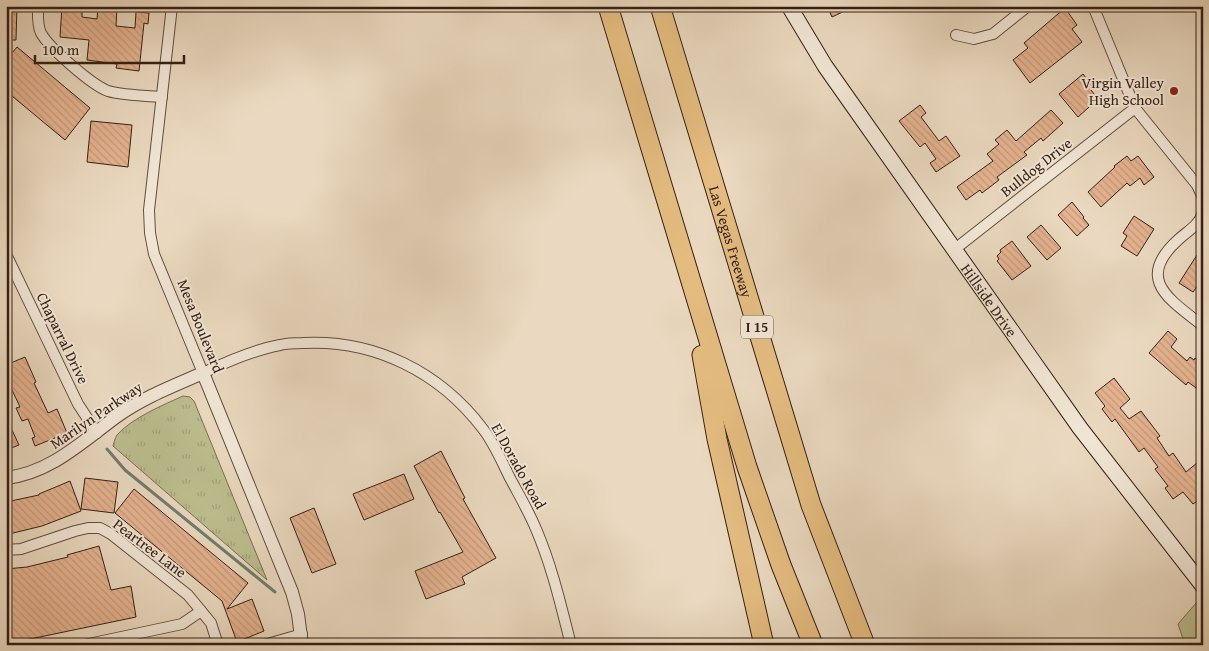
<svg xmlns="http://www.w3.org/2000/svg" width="1209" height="651" font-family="'Gentium Book Plus',serif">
<defs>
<pattern id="grass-tufts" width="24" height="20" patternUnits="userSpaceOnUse" patternTransform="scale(1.25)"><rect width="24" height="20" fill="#bcbe8f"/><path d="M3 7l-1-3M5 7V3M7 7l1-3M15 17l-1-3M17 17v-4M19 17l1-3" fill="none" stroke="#a2a37a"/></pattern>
<pattern id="building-back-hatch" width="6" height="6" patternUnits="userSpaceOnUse" patternTransform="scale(1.25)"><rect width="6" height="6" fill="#e5b390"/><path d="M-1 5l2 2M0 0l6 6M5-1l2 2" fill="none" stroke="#c59a7b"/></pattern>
</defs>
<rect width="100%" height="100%" fill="#ead9c0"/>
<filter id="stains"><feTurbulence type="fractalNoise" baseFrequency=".004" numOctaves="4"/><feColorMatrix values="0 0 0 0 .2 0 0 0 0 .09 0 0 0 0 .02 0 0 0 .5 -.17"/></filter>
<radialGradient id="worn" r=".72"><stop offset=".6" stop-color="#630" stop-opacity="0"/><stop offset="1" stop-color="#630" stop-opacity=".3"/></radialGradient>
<!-- grass -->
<path fill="url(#grass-tufts)" stroke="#786f52" d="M183 396 190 397 194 401 267 580 113 446C114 442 115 438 117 435 132 418 163 405 183 396Z"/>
<!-- green -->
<path fill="#bcbe8f" stroke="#786f52" d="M1197 602 1203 611V645H1185L1178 624Z"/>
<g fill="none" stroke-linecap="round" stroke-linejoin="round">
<!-- stream -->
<path stroke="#707d70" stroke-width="3" d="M107 449 125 470 275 592"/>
</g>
<!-- building -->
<g fill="url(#building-back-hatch)" stroke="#352014">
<path d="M6 6H17L16 40H6Z"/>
<path d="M62 6H82V17L97 19 98 6H117L116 26 135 28 136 12 149 13 148 24 144 23 139 71 116 68 117 64 87 60 89 40 60 37Z"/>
<path d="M827 6H855L832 17Z"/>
<path d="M1065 8 1077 25 1072 29 1082 42 1030 83 1013 60 1028 48 1024 43Z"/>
<path d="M17 47 90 108 65 140 6 91V60Z"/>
<path d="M1083 74 1094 88 1091 90 1098 99 1078 117 1059 94Z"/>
<path d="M920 105 926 113 921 117 939 141 946 136 960 156 936 172 930 163 936 159 925 143 920 147 899 121Z"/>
<path d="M1051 110 1063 123 1043 141 1041 138 1024 152 1027 155 997 177 999 180 982 193 980 190 966 200 957 187 993 161 987 154 999 144 995 140 1007 130 1016 141Z"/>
<path d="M91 121 132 125 128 167 87 162Z"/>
<path d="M1127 156 1131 161 1138 156 1154 177 1144 185 1140 178 1130 186 1127 183 1101 207 1088 192 1115 167 1114 166Z"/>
<path d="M1072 202 1084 217 1083 218 1089 225 1077 236 1058 215Z"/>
<path d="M1134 216 1154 229 1137 256 1121 246 1127 236 1123 233Z"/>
<path d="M1041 225 1061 248 1047 260 1027 237Z"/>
<path d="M1012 241 1031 266 1012 280 997 261 999 259 997 256 1001 252 1000 250Z"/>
<path d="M1197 255 1203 258V278L1193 292 1179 283Z"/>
<path d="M1168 331 1177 339 1171 347 1187 361 1190 357 1194 360 1195 358 1203 364V393L1188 382 1186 385 1149 353Z"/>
<path d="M25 357 36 382 34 383 48 413 57 409 67 433 35 446 32 438 35 437 28 419 22 421 16 408 20 407 7 379 11 377 6 365Z"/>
<path d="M1114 378 1130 399 1120 408 1129 419 1141 411 1160 436 1157 438 1169 456 1173 453 1186 472 1197 463 1203 471V497L1193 504 1183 492 1173 499 1165 488 1168 486 1155 469 1158 467 1144 448 1139 452 1115 419 1112 422 1102 409 1105 406 1095 393Z"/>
<path d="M6 417 19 445 6 450Z"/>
<path d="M441 451 465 498 463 499 496 558 462 577 465 584 426 599 415 571 463 552 440 512 439 513 414 466Z"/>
<path d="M404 474 414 499 364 520 353 494Z"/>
<path d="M85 478 118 482 114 513 81 509Z"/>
<path d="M70 481 81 511 42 526 9 534 6 521V502L39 495V494Z"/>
<path d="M134 489 248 583 227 609 252 599 264 631 237 642 222 601 115 513Z"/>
<path d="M314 508 336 564 312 573 290 518Z"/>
<path d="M99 546 111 590 131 586 136 617 6 644V569L27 567 68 557 67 555Z"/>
</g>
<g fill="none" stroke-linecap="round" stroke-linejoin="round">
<!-- minor casing -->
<g stroke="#624e3f" stroke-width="12">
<g id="minor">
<path d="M38 6C38 14 37 25 41 33 49 48 92 85 108 91 121 95 147 96 162 97"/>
<path d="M172 6 149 210 150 233 154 254 203 373C228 361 253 350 280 345 288 343 296 343 303 343 374 339 440 372 483 429 494 443 502 462 510 478 519 495 529 512 536 529 552 566 561 606 571 645"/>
<path d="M1093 6 1135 108 1197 185 1203 198"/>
<path d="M956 35 974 39 993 34 1028 6"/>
<path d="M1203 213C1198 226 1189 230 1179 239 1134 279 1169 299 1203 326"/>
<path d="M955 249 1135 108"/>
<path d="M6 254 78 404 97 433"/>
<path d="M6 550 21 549 75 531 88 528H100L111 534 188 595 211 623 217 642 219 645"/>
<path d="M84 645 182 624 201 611"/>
<path d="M264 645 302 634"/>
</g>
</g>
<!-- tertiary casing -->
<g stroke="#624e3f" stroke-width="14">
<path id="tertiary" d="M6 478C50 473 82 442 116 417 142 398 173 386 203 373L292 592 298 614 302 645"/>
</g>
<!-- secondary casing -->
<g stroke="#352014" stroke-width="17">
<g id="secondary">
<path id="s1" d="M789 6 825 66 1080 428 1203 586"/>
</g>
</g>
<!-- motorway casing -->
<g stroke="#352014" stroke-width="21">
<g id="motorway">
<path d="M608 6 747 467 781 565 813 645"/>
<path id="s2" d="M660 6 811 505 865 645"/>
<path d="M702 355 717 439 764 645"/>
</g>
</g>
<!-- minor -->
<use href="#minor" stroke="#f1e6d6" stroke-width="10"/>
<!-- tertiary -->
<use href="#tertiary" stroke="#f1e6d6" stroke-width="12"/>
<!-- secondary -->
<use href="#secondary" stroke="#f1e6d6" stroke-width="15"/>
<!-- motorway -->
<use href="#motorway" stroke="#e5bc80" stroke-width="19"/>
</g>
<!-- markers -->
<circle fill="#8f2418" stroke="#f1e6d6" stroke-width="2" cx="1174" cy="91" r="5"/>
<g text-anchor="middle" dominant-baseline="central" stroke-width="4" stroke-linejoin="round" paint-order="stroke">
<!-- shield labels -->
<rect fill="#f1e6d6" stroke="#6d5b4e" stroke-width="1" x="741" y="315.5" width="32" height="23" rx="4"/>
<g font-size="14" font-weight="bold" fill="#352014">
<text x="757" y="327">I 15</text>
</g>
<!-- poi labels -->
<g font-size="15" fill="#352014" stroke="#f1e6d6" text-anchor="end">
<text x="1164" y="82">Virgin Valley<tspan x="1164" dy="17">High School</tspan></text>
</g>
<!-- street labels -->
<g font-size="15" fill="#352014" stroke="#f1e6d6">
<text transform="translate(1036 167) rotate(-38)">Bulldog Drive</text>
<text stroke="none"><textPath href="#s2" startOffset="246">Las Vegas Freeway</textPath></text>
<text stroke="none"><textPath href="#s1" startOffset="356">Hillside Drive</textPath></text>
<text transform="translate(201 326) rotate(68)">Mesa Boulevard</text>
<text transform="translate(63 338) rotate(64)">Chaparral Drive</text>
<text transform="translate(96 415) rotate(-34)">Marilyn Parkway</text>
<text transform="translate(519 466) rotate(61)">El Dorado Road</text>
<text transform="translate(150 548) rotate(37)">Peartree Lane</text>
</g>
</g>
<!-- margin -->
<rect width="1209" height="651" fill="none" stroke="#ead9c0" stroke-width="25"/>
<rect x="8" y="8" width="1194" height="636" fill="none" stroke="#352014" stroke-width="2.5"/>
<rect x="12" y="12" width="1184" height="626" fill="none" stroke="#352014"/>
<!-- scale -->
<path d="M35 55v8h149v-8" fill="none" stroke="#352014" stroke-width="2.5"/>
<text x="42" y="55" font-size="15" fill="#352014" stroke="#f1e6d6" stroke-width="4" paint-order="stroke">100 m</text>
<rect width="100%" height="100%" filter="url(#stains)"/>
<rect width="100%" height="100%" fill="url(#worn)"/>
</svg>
